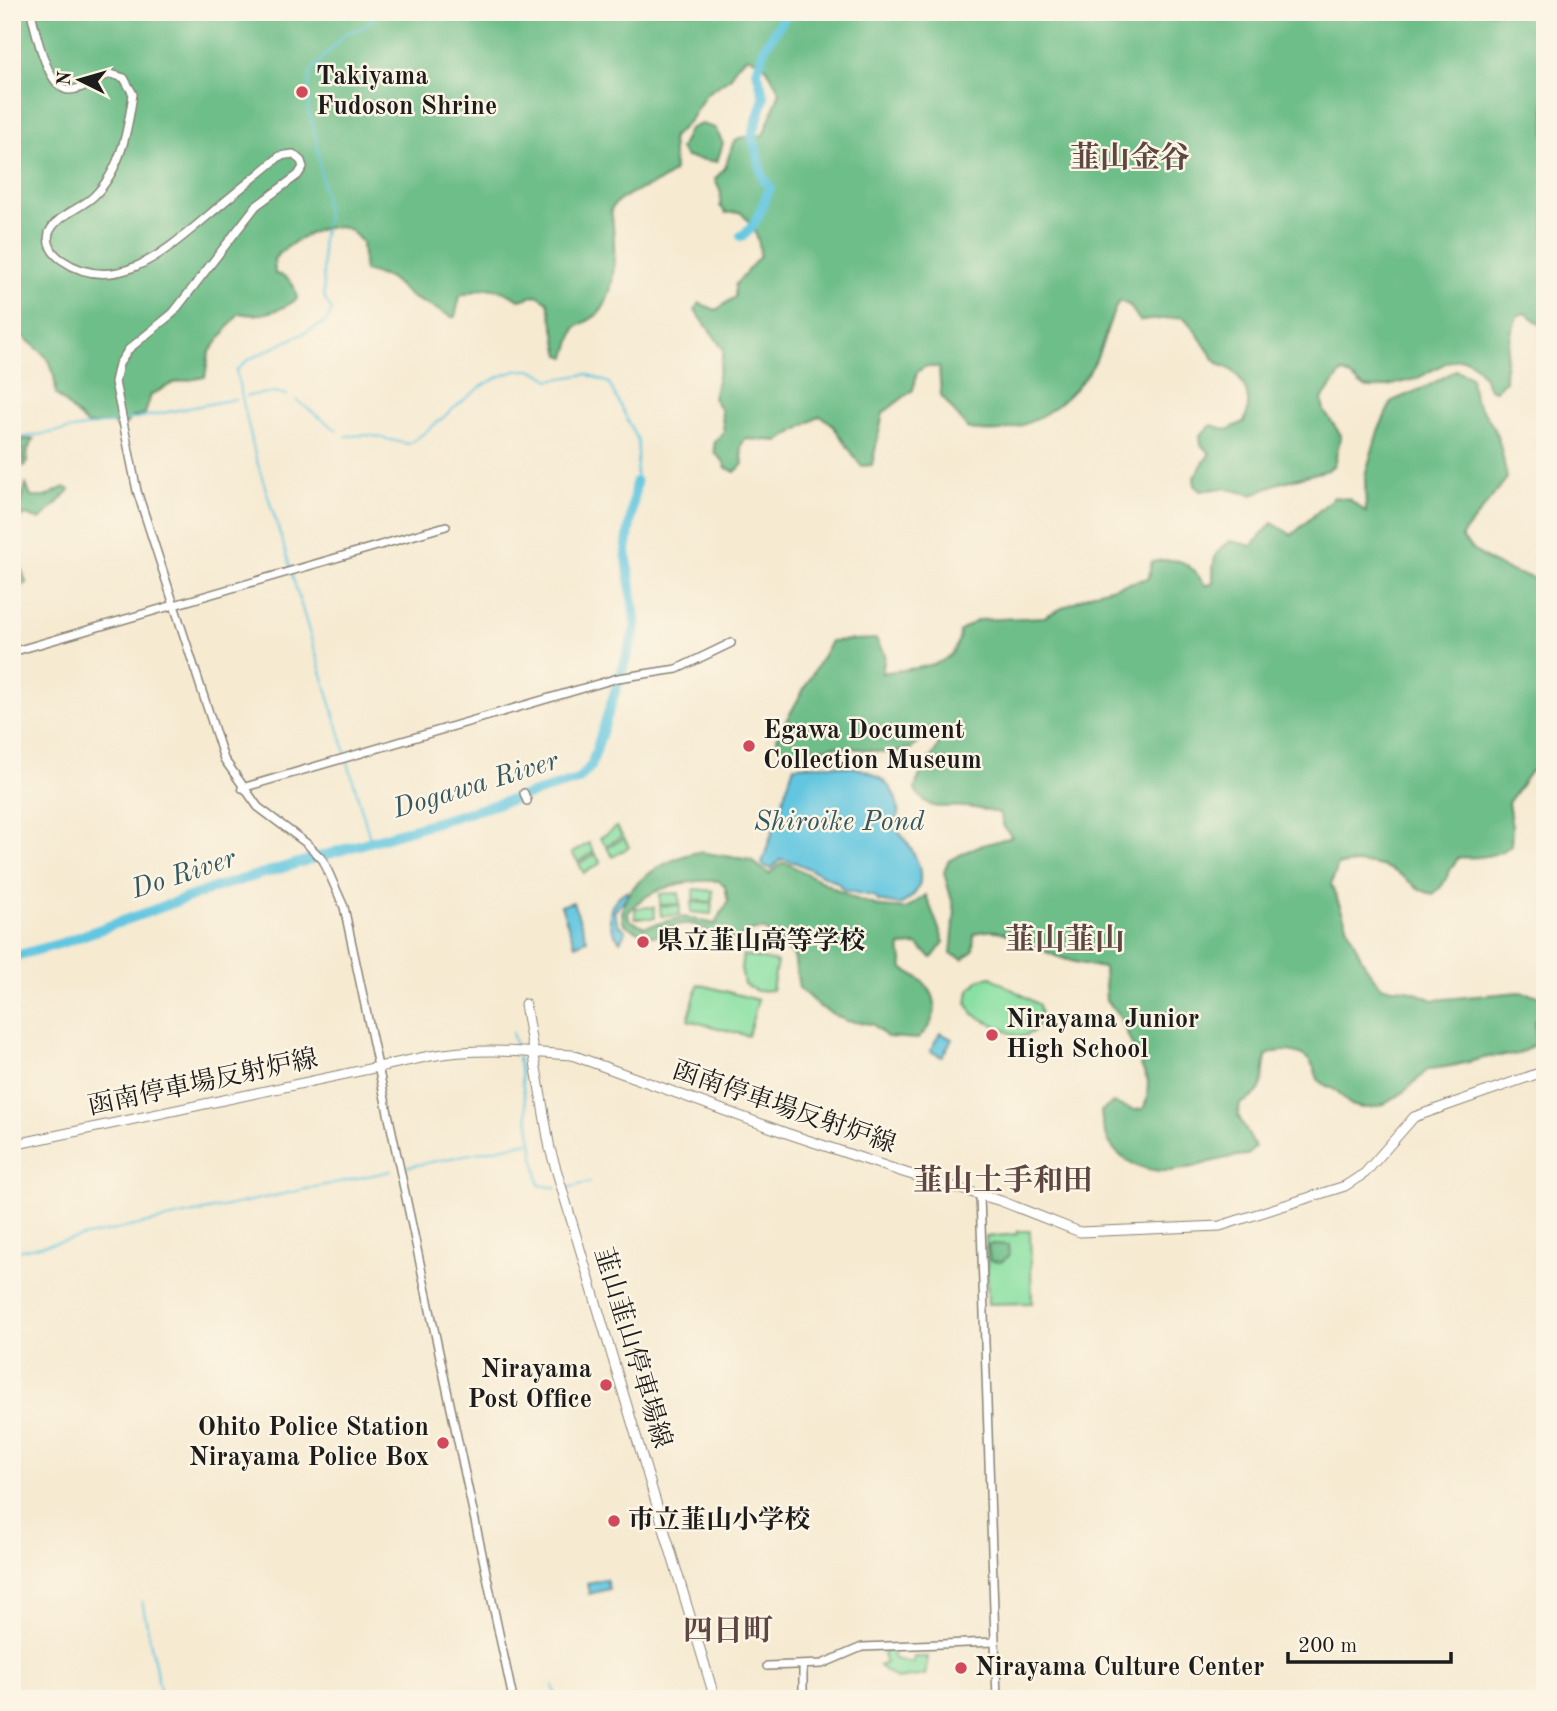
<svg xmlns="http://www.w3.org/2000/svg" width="1557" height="1711" font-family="'Old Standard TT','Noto Serif JP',serif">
<rect width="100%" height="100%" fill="#fcf5e5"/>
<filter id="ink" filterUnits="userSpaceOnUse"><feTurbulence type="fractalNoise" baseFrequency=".0143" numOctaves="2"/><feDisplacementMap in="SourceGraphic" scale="14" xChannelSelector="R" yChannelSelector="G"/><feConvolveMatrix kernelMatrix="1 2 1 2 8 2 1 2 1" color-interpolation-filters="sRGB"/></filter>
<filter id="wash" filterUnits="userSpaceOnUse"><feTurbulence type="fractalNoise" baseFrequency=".00686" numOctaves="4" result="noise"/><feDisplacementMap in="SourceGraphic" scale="28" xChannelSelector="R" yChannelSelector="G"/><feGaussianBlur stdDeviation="1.57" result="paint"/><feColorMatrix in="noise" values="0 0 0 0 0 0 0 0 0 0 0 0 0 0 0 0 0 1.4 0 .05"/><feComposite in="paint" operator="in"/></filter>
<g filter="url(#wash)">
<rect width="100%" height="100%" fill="#f6ead1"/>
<!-- green -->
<g fill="#89e0a3" stroke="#527e60" stroke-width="2">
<path d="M15 547 26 583 12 591V548Z"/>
<path d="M617 827 622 836 606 846 600 838Z"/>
<path d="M624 838 629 847 613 857 607 848Z"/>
<path d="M589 843 594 852 578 862 572 853Z"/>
<path d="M595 854 601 863 584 873 579 864Z"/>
<path d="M694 889 713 891 712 902 693 900Z"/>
<path d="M679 893 680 904 660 905V894Z"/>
<path d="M692 902 712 904 711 914 691 912Z"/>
<path d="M680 905V915L661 916 660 906Z"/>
<path d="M654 907 655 918H635V908Z"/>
<path d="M743 955 777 962 772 990 757 991 744 984 741 968Z"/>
<path d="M991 977 1039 1005 1041 1017 1036 1030 1022 1037 1012 1034 973 1014 967 1004 969 990 980 979Z"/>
<path d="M698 984 758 1000 748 1036 688 1020Z"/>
<path d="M1017 1231H1030L1032 1303 988 1304 986 1237 1017 1234Z"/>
<path d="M885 1651H892L894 1659 913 1663 914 1657H928L925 1675 896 1679 879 1666 886 1663 883 1655Z"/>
</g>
<!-- forest -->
<g fill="#6ebe89" stroke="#456d52" stroke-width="2" fill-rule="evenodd">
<path d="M12 12H1545V397L1537 385 1544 343 1542 326 1526 313 1518 315C1508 337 1505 357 1505 381L1496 390 1489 389C1471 344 1454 358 1422 376 1418 379 1381 388 1375 388 1359 390 1354 375 1342 372L1322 399 1324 411 1341 435 1334 465 1328 470 1276 484 1253 495 1224 488 1200 491 1195 486 1194 477 1210 453 1201 445 1200 435 1212 425 1227 430 1244 422C1252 404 1248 386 1234 372 1229 367 1221 367 1216 361 1204 347 1197 329 1183 317L1140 321 1129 305 1119 301C1107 322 1104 347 1092 367 1067 406 1015 443 967 428L941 395 939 367H924L917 372 913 390 883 413 872 465 861 466 831 423 820 416 779 441 745 439 741 446 743 464 735 472 725 467 724 462 715 453 714 442 724 432 721 410 713 398 724 350 695 310 699 303 716 310 735 297V285L760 256C760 237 753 224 740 212L726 213 720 206 721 193 715 179 725 168 733 143 739 138 763 135 780 92 763 62 747 57 736 66 731 77 706 94 690 120 672 138 674 171C656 190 625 188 611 209 615 237 619 291 599 313 593 319 583 323 575 328L566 357 560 355 548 302 537 295 520 300C493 285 489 286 460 296L455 317H452L411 297 390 278 364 271 362 242C358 238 354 233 350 230 327 218 289 243 274 259L275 274C290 276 295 284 297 299 279 312 261 318 239 313L209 353 205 377 173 383 151 395 145 414 133 417 120 430 112 423 87 425 56 394C54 345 36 356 12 324Z"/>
<path d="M701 124 715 128 723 143 717 162 686 157 680 149 689 129Z"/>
<path d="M1456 370 1471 377C1474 410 1477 399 1491 423 1501 439 1503 460 1507 478L1461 537C1484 564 1511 573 1545 581V770L1531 771 1508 803 1512 826 1511 846C1495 857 1478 859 1459 857 1447 870 1448 884 1433 894 1418 891 1411 882 1399 874 1382 862 1358 862 1338 865L1331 885C1347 919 1355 959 1382 987L1406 989 1434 1000 1519 992 1536 995 1545 1000 1544 1013 1535 1021 1536 1043C1508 1064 1509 1051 1484 1058 1465 1063 1448 1068 1428 1069 1411 1087 1382 1116 1354 1106 1347 1104 1343 1097 1338 1092 1333 1088 1324 1086 1319 1081 1316 1077 1316 1070 1313 1066 1305 1050 1280 1047 1266 1056 1261 1082 1268 1091 1240 1104L1238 1115 1255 1147 1248 1155C1204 1157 1170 1186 1128 1161 1109 1150 1102 1132 1101 1111L1113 1103 1134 1110 1143 1109 1147 1099 1148 1081 1118 1013 1106 1000 1104 968C1087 965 1067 961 1051 954 1025 943 1002 923 974 934L973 951 963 959 951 954 955 911 944 873 948 861 976 847 1012 837 1004 827 1000 813C989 811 977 808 966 807 940 804 933 815 915 790 918 767 940 754 942 732L924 738 912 748 892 753 834 746 780 757 777 737 831 641 876 639 885 655 882 673C913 666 958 672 960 631L978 620 1044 617 1095 592 1149 578 1151 562C1182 556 1188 562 1206 586L1213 583C1213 563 1212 551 1231 541L1252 546 1272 523 1292 535 1334 497 1349 499 1366 512 1365 476 1378 431 1392 401 1428 386Z"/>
<path d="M34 439 28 449 27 464 24 466 22 449 12 448V440Z"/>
<path d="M26 484 31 497H45L64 487 70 490 40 520 26 515 20 517 17 513Z"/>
<path d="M699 852 751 860 769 874 782 863 788 864 853 898 881 907 906 909 926 895 944 942 932 958 917 945 900 946 903 969C937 985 947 1011 918 1039L887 1037 872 1024 846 1021 820 1007 799 988 794 956 765 930H754L729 942C717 938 702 925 690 924 658 921 670 952 624 924 612 887 669 857 699 852ZM719 881 725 886 728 902 715 924 684 917 645 927 629 920 628 913C647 887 689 879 719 881Z"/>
<path d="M993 1244 1008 1245 1009 1256 1001 1262 990 1261 988 1245Z"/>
</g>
<!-- water -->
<g fill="#62c6e0" stroke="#3f717e" stroke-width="2">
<path d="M794 766C830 764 889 760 898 807 900 814 895 821 896 828 915 851 938 887 899 905L878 901 876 897 844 890 837 882 797 863 781 859 771 869 764 866 762 863Z"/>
<path d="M626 891 628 895 614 912 618 924 626 931 620 941C605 924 606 903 626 891Z"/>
<path d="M573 902 587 940 575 945 561 906Z"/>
<path d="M940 1033 952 1039 942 1057 930 1051Z"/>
<path d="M606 1579 609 1589 589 1594 587 1583Z"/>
</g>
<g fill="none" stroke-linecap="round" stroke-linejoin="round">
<!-- stream -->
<g stroke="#62c6e0" stroke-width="2">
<path d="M247 396 275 392 287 395"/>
<path d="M296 400 338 431"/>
<path d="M127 420 235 399"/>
<path d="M346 436 369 435 408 444C445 423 486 367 530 370 537 370 544 376 550 380L587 374 609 383 638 441 636 482"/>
<path d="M12 439 122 421"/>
<path d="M291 569 255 455 236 371 248 360 325 323 332 311 324 297 322 239 327 216 316 137 308 110 309 78 312 70 347 32 363 28 381 12"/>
<path d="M292 575 346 754"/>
<path d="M347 759 371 842"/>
<path d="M512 1032 516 1047"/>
<path d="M518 1057 539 1185 557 1188"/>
<path d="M407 1167 529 1142"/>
<path d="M566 1188 591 1182"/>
<path d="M12 1252 391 1171"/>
<path d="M142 1601 162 1699"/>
<path d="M553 1685 556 1699"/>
</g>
<!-- river -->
<g stroke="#62c6e0" stroke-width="10">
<path d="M741 236C756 230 763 202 770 188 757 174 760 155 752 137L764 98 757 71 765 47 788 12"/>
<path d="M12 957 62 943 217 887 578 780 591 766 636 627 626 551 636 482"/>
</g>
</g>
</g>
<g filter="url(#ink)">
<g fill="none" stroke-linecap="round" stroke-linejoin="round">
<!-- minor casing -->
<g stroke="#898376" stroke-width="10">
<g id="minor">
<path d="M31 12C35 30 48 90 69 90 84 90 97 77 111 74L124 78 133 94C128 129 121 170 94 196 81 209 56 215 49 233 46 244 53 254 62 260 117 298 169 248 210 214 233 194 257 176 280 156L293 154 301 161 303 167 298 175 256 206 173 313 129 349 119 364 115 382 137 491 224 759 258 807 306 843 323 860 344 907 513 1699"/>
<path d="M12 652 446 526"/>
<path d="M242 788 618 678 677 669 731 643"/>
<path d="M524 793 527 801"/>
<path d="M980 1195 997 1699"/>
<path d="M767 1666 822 1664 862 1647 995 1642"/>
<path d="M803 1666V1699"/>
</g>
</g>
<!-- major casing -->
<g stroke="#898376" stroke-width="11">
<g id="major">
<path d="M525 1004 550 1149 715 1699"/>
<path d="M12 1145 430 1056C478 1047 524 1052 572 1055L786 1133 906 1173 1001 1201 1080 1232 1220 1226 1345 1186 1365 1173 1414 1117 1545 1071"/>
</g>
</g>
<!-- minor -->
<use href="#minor" stroke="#fff" stroke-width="7"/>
<!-- major -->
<use href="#major" stroke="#fff" stroke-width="9"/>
<!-- rail -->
<path stroke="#1c1c1c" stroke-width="2" d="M1359 1699 1545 1693"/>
</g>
</g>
<!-- markers -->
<g fill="#d1495b" stroke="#fcf5e5" stroke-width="2.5">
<circle cx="302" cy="92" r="7"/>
<circle cx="749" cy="746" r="7"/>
<circle cx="643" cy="942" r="7"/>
<circle cx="992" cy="1035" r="7"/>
<circle cx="606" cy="1385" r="7"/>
<circle cx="443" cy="1443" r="7"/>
<circle cx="614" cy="1521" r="7"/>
<circle cx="961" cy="1668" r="7"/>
</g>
<g text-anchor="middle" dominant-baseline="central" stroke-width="5" stroke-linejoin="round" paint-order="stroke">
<!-- poi labels -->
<g font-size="26" font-weight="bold" fill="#1c1c1c" stroke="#fcf5e5" text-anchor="start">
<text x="316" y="77">Takiyama<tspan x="316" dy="30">Fudoson Shrine</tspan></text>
<text x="763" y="731">Egawa Document<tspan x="763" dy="30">Collection Museum</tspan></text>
<text x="657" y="942">県立韮山高等学校</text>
<text x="1006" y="1020">Nirayama Junior<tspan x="1006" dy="30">High School</tspan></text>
<text x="592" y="1370" text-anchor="end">Nirayama<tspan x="592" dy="30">Post Office</tspan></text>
<text x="429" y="1428" text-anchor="end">Ohito Police Station<tspan x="429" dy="30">Nirayama Police Box</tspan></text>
<text x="628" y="1521">市立韮山小学校</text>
<text x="975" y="1668">Nirayama Culture Center</text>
</g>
<!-- street labels -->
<g font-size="26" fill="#1c1c1c" stroke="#fcf5e5">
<text transform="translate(203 1083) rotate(-12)">函南停車場反射炉線</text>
<text transform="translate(784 1108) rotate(19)">函南停車場反射炉線</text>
<text transform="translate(632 1348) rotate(73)">韮山韮山停車場線</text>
</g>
<!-- water labels -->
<g font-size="28" font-style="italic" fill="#345861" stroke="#fcf5e5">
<text transform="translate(476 786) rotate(-17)">Dogawa River</text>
<text x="839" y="823">Shiroike Pond</text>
<text transform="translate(184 875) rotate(-18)">Do River</text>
</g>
<!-- quarter labels -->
<g font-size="30" font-weight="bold" fill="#5e4643" stroke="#fcf5e5">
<text x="1130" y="159">韮山金谷</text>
<text x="1065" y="941">韮山韮山</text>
<text x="1003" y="1182">韮山土手和田</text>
<text x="728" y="1632">四日町</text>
</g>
</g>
<!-- margin -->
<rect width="1557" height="1711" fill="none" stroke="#fcf5e5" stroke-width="42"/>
<!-- north arrow -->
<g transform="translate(80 80) rotate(275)" stroke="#fcf5e5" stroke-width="5" paint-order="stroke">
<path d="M0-5L12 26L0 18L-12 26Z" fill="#1c1c1c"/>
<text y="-10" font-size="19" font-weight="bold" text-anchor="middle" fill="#1c1c1c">N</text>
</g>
<!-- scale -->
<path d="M1288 1652v10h163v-10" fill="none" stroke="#1c1c1c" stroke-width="3.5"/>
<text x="1298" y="1652" font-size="21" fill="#1c1c1c" stroke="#fcf5e5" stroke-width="5" paint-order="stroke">200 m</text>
</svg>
